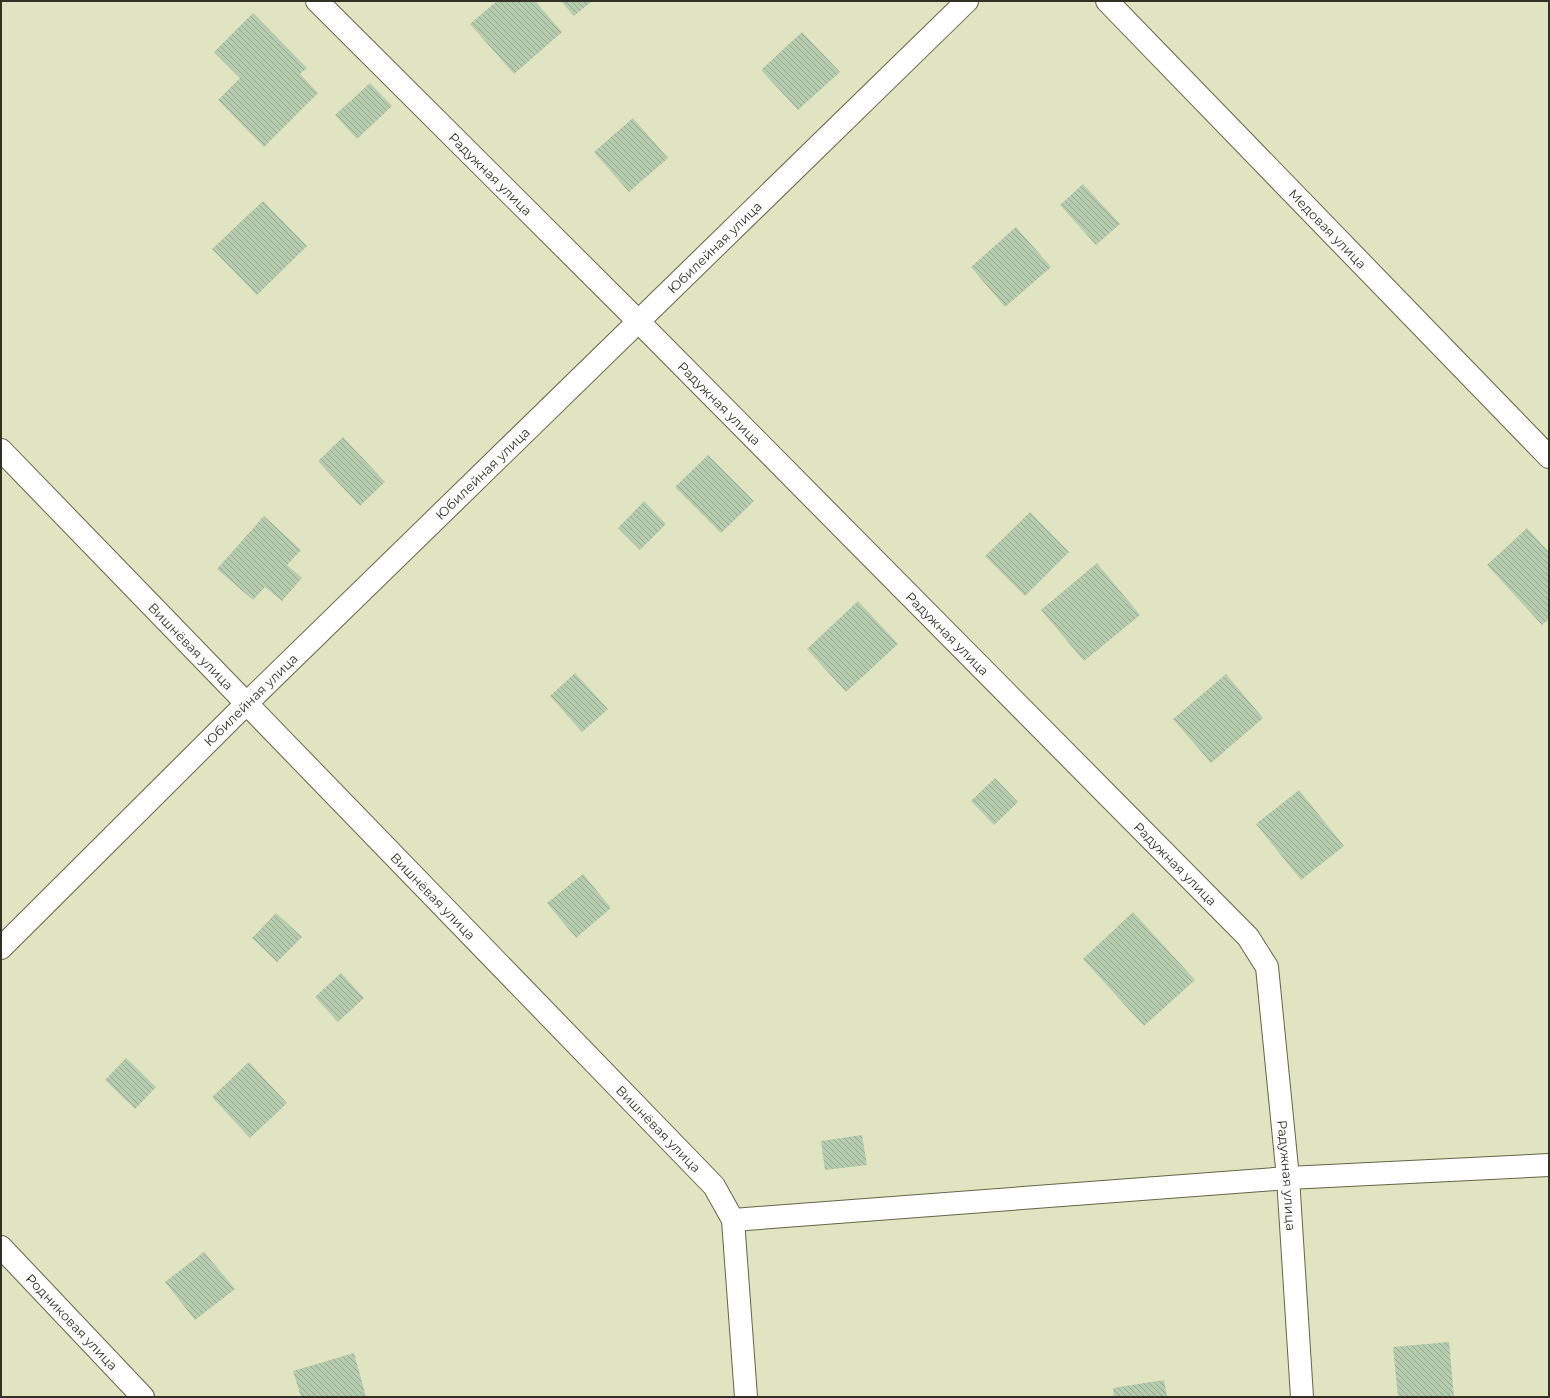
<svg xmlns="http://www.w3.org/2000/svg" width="1550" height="1398" font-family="Montserrat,sans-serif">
<defs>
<pattern id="building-back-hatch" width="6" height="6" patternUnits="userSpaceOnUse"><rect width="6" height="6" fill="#b5ccaf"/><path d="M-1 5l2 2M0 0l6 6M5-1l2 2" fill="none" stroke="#94a68e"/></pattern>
</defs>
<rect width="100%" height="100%" fill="#e1e4c1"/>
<!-- building -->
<g fill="url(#building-back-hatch)">
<path d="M497 1H535L562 32 514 74 470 24Z"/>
<path d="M561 1H592L574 16Z"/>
<path d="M253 13 307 68 300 74 318 93 264 147 218 100 240 78 214 52Z"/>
<path d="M802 32 840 72 798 110 761 70Z"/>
<path d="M370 83 392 106 357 139 335 115Z"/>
<path d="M633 118 668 158 629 192 594 152Z"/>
<path d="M1083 184 1120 224 1096 245 1060 205Z"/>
<path d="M263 201 307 246 257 295 212 249Z"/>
<path d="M1016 227 1051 267 1005 307 971 267Z"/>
<path d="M343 437 385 482 360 506 318 461Z"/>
<path d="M708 455 754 501 721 533 675 487Z"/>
<path d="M644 501 666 524 640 550 618 528Z"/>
<path d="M1030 512 1069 552 1025 596 985 556Z"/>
<path d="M264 516 301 550 287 565 302 578 282 601 265 587 253 600 217 569Z"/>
<path d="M1527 528 1549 552V619L1542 625 1487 565Z"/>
<path d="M1097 563 1140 615 1084 661 1041 610Z"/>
<path d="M858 601 898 644 846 692 807 649Z"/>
<path d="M575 673 608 709 582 732 550 696Z"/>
<path d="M1226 674 1263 718 1211 763 1173 719Z"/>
<path d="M995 778 1018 802 994 825 971 801Z"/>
<path d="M1299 790 1344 846 1301 880 1256 824Z"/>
<path d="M583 874 611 908 576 938 547 903Z"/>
<path d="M1133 912 1195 980 1144 1026 1083 959Z"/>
<path d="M276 913 302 937 277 962 252 938Z"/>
<path d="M341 973 364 998 338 1022 315 997Z"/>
<path d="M126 1058 156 1087 135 1109 105 1080Z"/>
<path d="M249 1062 287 1103 250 1138 212 1097Z"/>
<path d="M862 1135 867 1165 825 1170 821 1141Z"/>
<path d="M204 1252 235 1289 195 1320 165 1282Z"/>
<path d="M1449 1342 1454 1397H1398L1393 1347Z"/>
<path d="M354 1353 366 1397H301L293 1371Z"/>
<path d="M1164 1380 1167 1397H1114L1113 1388Z"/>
</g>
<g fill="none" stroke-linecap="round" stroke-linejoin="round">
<!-- street casing -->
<g stroke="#636647" stroke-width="24">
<g id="street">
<path id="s1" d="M317 1 638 321 1248 937 1267 967 1288 1178 1302 1397"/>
<path id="s2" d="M1107 1 1549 457"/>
<path id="s3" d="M1 450 714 1186 733 1220 746 1397"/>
<path id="s4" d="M1 948 247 703 967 1"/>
<path d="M733 1220 1288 1178 1549 1165"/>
<path id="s5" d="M1 1247 143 1397"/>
</g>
</g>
<!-- street -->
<use href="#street" stroke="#fff" stroke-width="22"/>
</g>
<g text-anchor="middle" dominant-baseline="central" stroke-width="3" stroke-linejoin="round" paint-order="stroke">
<!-- street labels -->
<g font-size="13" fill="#313225" stroke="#fff">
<text stroke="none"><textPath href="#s1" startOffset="245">Радужная улица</textPath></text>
<text stroke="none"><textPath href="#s2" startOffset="317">Медовая улица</textPath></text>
<text stroke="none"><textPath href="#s4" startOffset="1000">Юбилейная улица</textPath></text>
<text stroke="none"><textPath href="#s1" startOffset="569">Радужная улица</textPath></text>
<text stroke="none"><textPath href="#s4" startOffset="676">Юбилейная улица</textPath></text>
<text stroke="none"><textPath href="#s1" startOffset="893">Радужная улица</textPath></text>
<text stroke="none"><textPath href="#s3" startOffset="273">Вишнёвая улица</textPath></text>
<text stroke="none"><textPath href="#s4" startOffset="352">Юбилейная улица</textPath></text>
<text stroke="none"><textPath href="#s1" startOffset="1217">Радужная улица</textPath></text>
<text stroke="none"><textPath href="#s3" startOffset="621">Вишнёвая улица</textPath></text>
<text stroke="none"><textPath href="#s3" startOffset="945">Вишнёвая улица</textPath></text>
<text stroke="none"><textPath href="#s1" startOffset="1565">Радужная улица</textPath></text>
<text stroke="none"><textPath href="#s5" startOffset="103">Родниковая улица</textPath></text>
</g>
</g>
<!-- border -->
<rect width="1550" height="1398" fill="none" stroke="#313225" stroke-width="4"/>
</svg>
